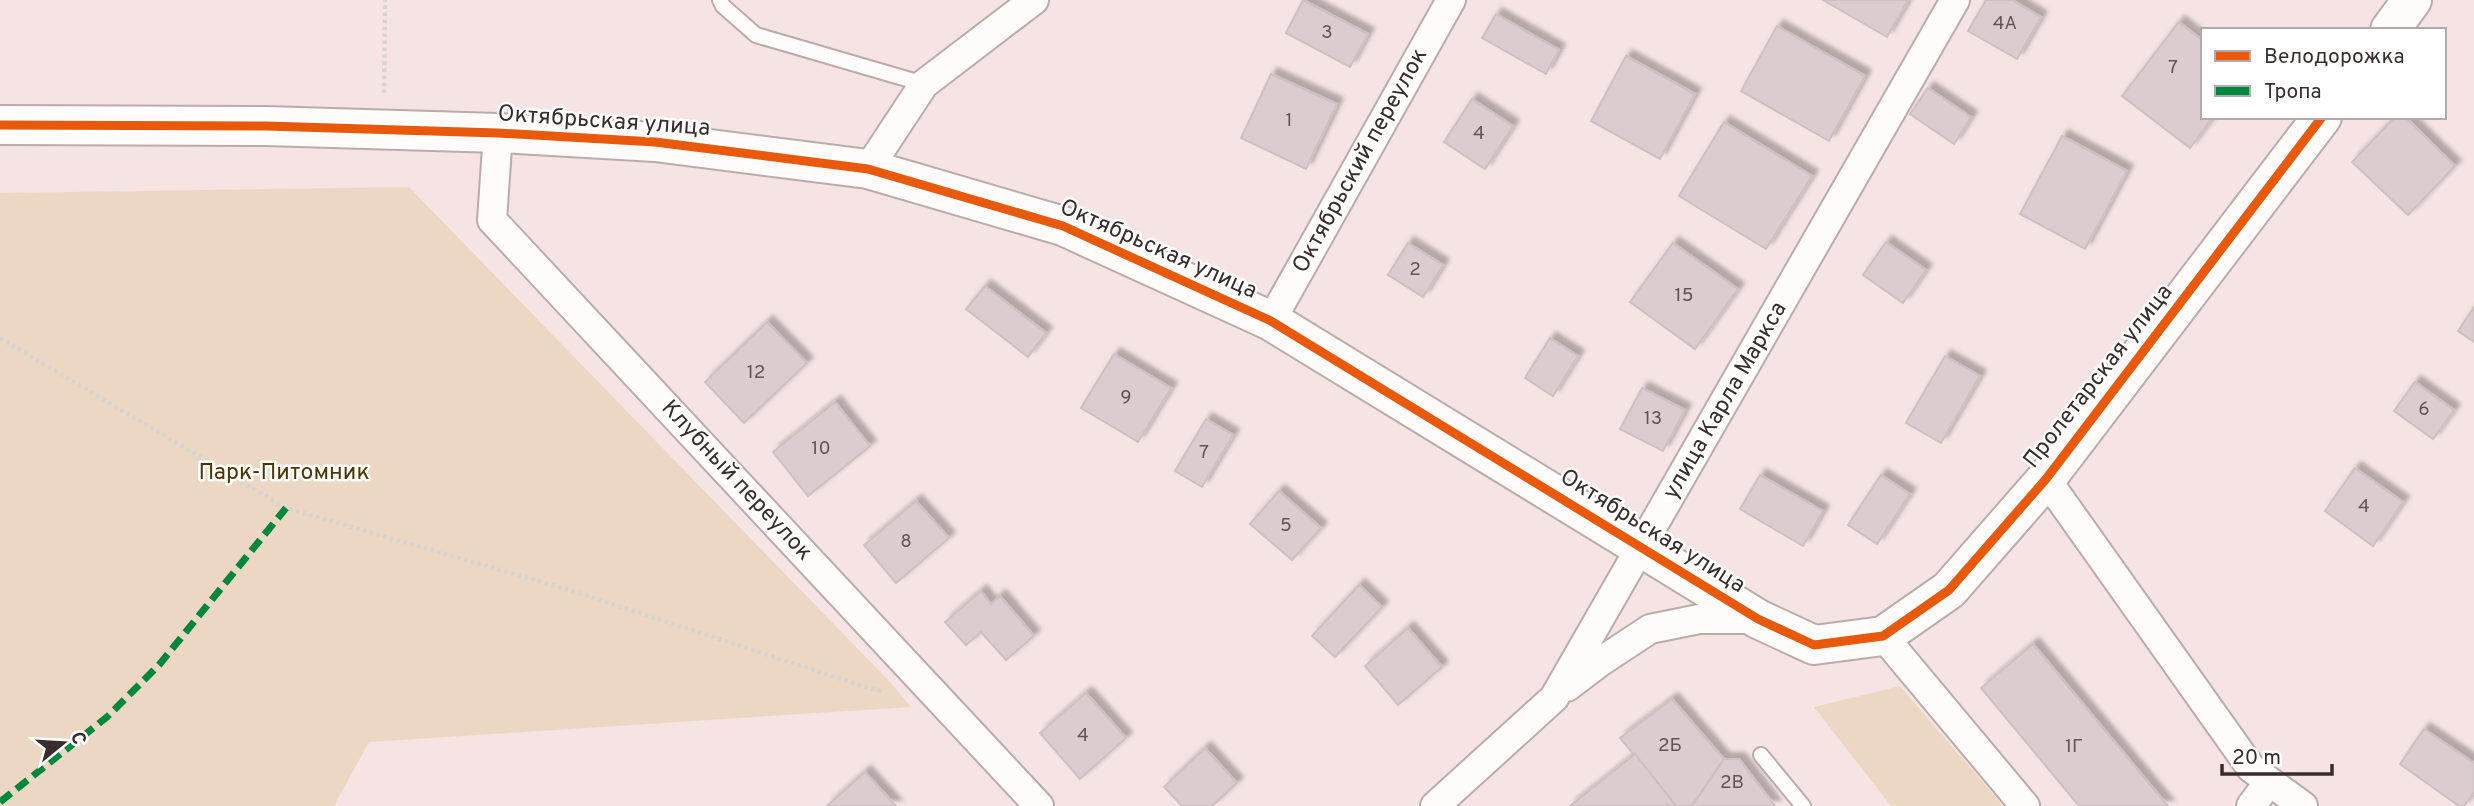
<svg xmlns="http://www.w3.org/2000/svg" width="2474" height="806" font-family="Overpass,sans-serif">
<defs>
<filter id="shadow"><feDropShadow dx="6" dy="-6" stdDeviation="2" flood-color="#0004"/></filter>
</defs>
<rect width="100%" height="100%" fill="#f5e4e3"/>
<!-- green -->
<g fill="#ecd8c2">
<path d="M409 187 890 682 911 707 369 742 334 806H0V193Z"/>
<path d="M1900 686 2003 806H1891L1814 707Z"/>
</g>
<!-- building -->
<g fill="#dcccd0" stroke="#cdbfc2" stroke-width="2" filter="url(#shadow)">
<path d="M1303 0 1368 34 1350 67 1286 33Z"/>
<path d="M1823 0H1908L1887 37Z"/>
<path d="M1986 0H2012L2041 17 2017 59 1968 31Z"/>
<path d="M1496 14 1559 50 1546 74 1482 38Z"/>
<path d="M2179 22 2203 41V117H2213L2190 148 2122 96Z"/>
<path d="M1777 26 1865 76 1829 141 1741 91Z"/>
<path d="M1626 56 1695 94 1660 159 1591 121Z"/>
<path d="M1271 74 1337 104 1306 169 1241 138Z"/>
<path d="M1928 88 1971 117 1954 144 1910 114Z"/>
<path d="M1472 99 1513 126 1485 169 1444 142Z"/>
<path d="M2395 117H2405L2455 166 2408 215 2352 162Z"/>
<path d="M1724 122 1812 176 1766 249 1679 196Z"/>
<path d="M2062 136 2127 171 2085 249 2020 214Z"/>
<path d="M1886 242 1926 270 1903 303 1863 275Z"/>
<path d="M1408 243 1443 265 1423 297 1388 275Z"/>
<path d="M1673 243 1738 289 1695 349 1630 302Z"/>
<path d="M985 286 1046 333 1028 357 966 309Z"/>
<path d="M2474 307V342L2458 331Z"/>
<path d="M767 322 807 363 744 423 705 382Z"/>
<path d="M1550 338 1578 356 1553 396 1525 378Z"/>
<path d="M1114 354 1171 388 1138 442 1081 408Z"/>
<path d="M1945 356 1980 376 1941 443 1906 423Z"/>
<path d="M2415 382 2454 410 2433 439 2394 411Z"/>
<path d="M1642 388 1685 410 1663 451 1620 429Z"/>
<path d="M835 402 870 446 808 496 773 452Z"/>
<path d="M1206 419 1233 435 1202 487 1175 471Z"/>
<path d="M2355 468 2403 502 2373 546 2325 511Z"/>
<path d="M1760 475 1823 511 1803 546 1740 509Z"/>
<path d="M1881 475 1910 494 1877 544 1848 525Z"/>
<path d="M1279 491 1321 528 1292 560 1250 524Z"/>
<path d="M916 501 949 538 896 583 864 545Z"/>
<path d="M1359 585 1382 607 1335 657 1312 636Z"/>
<path d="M981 591 991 604 1000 596 1034 636 1006 660 981 632 966 645 945 622Z"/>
<path d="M1408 628 1442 667 1398 705 1365 666Z"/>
<path d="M2033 644 2168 806H2079L1981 688Z"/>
<path d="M1086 693 1126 738 1080 779 1040 733Z"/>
<path d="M1672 699 1724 759 1692 806H1676L1620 738Z"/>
<path d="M2424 729 2474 763V792L2464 806H2459L2400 764Z"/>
<path d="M1205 748 1237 783 1212 806H1182L1164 787Z"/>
<path d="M1635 754 1676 806H1570Z"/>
<path d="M1724 759H1739L1775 806H1692Z"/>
<path d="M865 772 896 806H827Z"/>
</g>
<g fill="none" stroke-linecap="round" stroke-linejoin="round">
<!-- lane casing -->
<g stroke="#baacab" stroke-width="18">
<g id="lane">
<path d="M720 0 723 6 756 35 924 84"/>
<path d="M1761 755 1803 806"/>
</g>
</g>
<!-- street casing -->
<g stroke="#baacab" stroke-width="32">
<g id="street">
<path d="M498 133 492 220 1039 806"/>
<path d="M868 169 924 84 1034 0"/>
<path d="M1271 321 1451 0"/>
<path d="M2046 479 2251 768 2303 806"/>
<path d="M1883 636 2025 806"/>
<path d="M1567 687 1600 662 1650 629 1699 619H1758"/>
<path d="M1435 806 1554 698 1955 0"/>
<path d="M2251 806 2269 782"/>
</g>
</g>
<!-- secondary casing -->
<g stroke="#baacab" stroke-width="42">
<g id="secondary">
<path d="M2390 30 2412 0"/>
<path d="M0 125 266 126 498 133 655 142 868 169 1063 226 1271 321 1758 619 1814 645 1883 636 1949 590 2046 479 2322 117"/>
</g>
</g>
<!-- path -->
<g stroke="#d7d3d3" stroke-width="4.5" stroke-dasharray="3.5 3.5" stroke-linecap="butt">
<path d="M384 93 385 0"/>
<path d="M0 338 286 508 566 589 878 691 884 687"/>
</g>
<!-- lane -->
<use href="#lane" stroke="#fefbfb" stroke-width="14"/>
<!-- street -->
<use href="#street" stroke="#fefbfb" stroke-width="28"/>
<!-- secondary -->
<use href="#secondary" stroke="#fefbfb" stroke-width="38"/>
<!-- quiet -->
<path stroke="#00873e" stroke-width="7" stroke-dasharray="14 7" stroke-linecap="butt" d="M0 802 107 717 159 665 286 508"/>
<!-- cycleway casing -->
<g stroke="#fff" stroke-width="13">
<path id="cycleway" d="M0 125 266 126 498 133 655 142 868 169 1063 226 1271 321 1758 619 1814 645 1883 636 1949 590 2046 479 2322 117"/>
</g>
<!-- cycleway -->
<use href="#cycleway" stroke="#e8590c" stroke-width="9"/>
</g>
<g text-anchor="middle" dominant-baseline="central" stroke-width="5" stroke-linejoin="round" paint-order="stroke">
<!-- number labels -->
<g font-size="19" fill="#625455">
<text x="2005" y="24">4А</text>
<text x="1327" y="33">3</text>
<text x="2173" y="68">7</text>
<text x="1289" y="121">1</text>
<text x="1479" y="134">4</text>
<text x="1415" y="270">2</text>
<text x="1684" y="296">15</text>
<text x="756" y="373">12</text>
<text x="1126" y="398">9</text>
<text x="2424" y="410">6</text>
<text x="1653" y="419">13</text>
<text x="821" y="449">10</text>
<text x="1204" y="453">7</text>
<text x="2364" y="507">4</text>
<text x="1286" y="526">5</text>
<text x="906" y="542">8</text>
<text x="1083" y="736">4</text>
<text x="1670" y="746">2Б</text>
<text x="2074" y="747">1Г</text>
<text x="1732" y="783">2В</text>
</g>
<!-- street labels -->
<g font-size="23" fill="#3a2c2c" stroke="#fff">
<text transform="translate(604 122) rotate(4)">Октябрьская улица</text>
<text transform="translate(1361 161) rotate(-61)">Октябрьский переулок</text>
<text transform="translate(1158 250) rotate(24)">Октябрьская улица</text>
<text transform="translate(2099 377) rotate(-52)">Пролетарская улица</text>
<text transform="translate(1726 401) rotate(-60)">улица Карла Маркса</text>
<text transform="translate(736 481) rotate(47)">Клубный переулок</text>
<text transform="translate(1652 532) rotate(32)">Октябрьская улица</text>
</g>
<!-- park labels -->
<g font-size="23" fill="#4c3600" stroke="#fff">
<text x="284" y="473">Парк-Питомник</text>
</g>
</g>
<!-- legend -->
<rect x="2201" y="28" width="245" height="91" fill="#ffffff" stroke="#b0abab" stroke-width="2"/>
<rect x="2215" y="51" width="35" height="10" fill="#e8590c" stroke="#b0abab" stroke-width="2"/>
<text x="2264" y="63" font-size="21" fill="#3a2c2c">Велодорожка</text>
<rect x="2215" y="86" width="35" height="10" fill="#00873e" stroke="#b0abab" stroke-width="2"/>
<text x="2264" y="98" font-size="21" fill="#3a2c2c">Тропа</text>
<!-- north arrow -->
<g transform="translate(63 743) rotate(72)" stroke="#ffffff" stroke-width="5" paint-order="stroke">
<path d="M0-5L12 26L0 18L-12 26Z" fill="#3a2c2c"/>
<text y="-10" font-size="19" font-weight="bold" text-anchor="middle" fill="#3a2c2c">С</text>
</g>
<!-- scale -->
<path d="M2222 764v10h110v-10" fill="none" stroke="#3a2c2c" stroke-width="3.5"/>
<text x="2232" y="764" font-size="21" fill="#3a2c2c" stroke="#ffffff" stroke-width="5" paint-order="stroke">20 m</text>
</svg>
